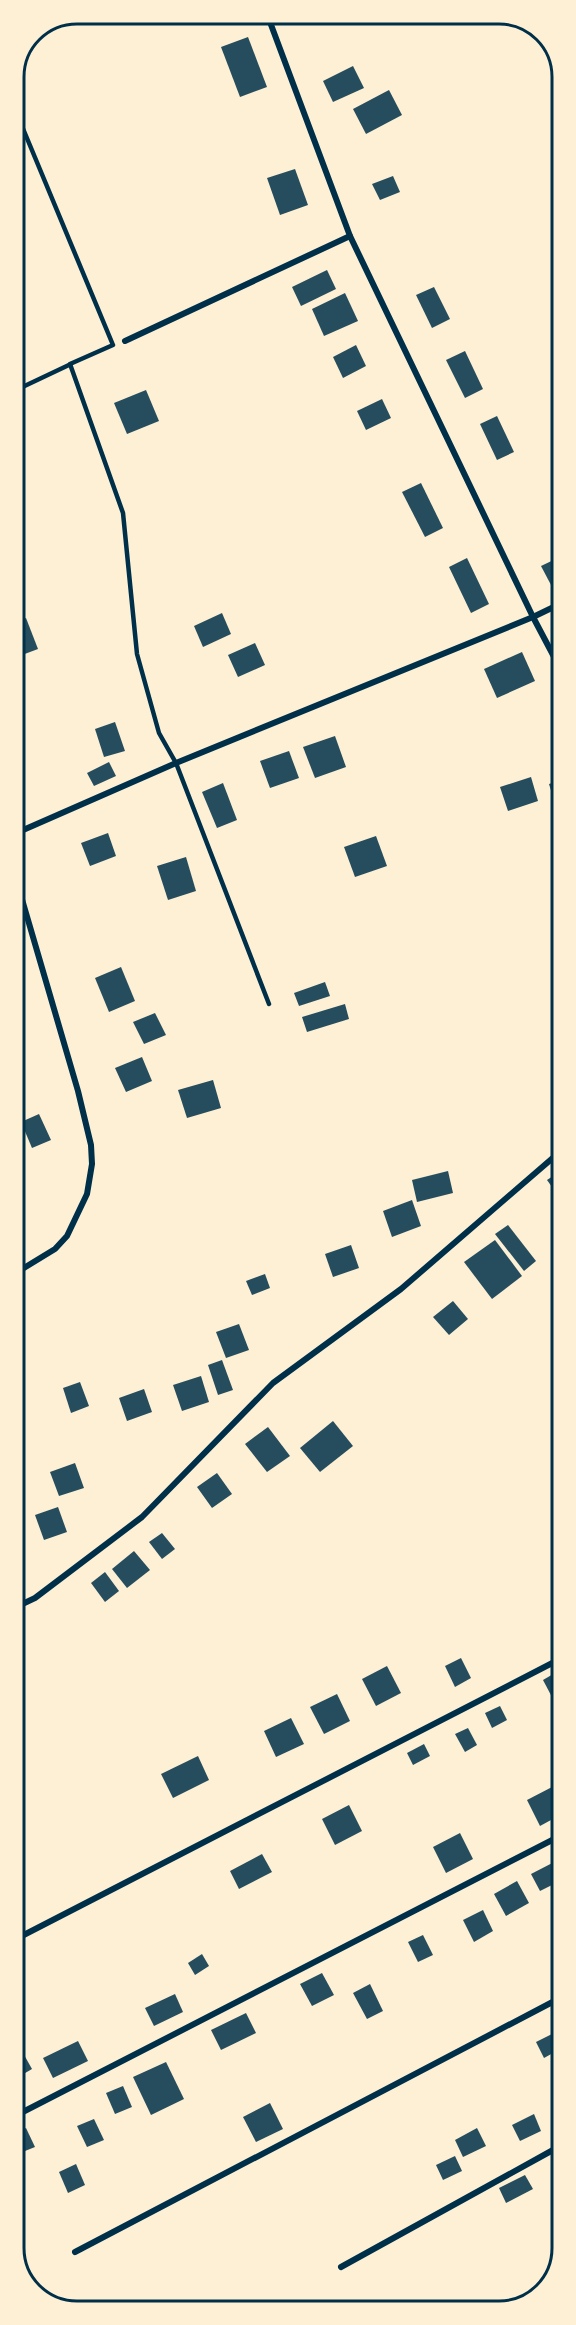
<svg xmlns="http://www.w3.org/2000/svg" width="576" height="2325" font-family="'Fira Sans Condensed',sans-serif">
<rect width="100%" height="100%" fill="#fdf0d5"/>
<!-- building -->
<g fill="#264d5e">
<path d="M217 14H241L220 22Z"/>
<path d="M248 37 267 87 240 97 221 47Z"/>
<path d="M353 66 364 88 333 102 323 81Z"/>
<path d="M389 90 402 115 366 134 353 109Z"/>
<path d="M295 169 308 205 280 215 267 178Z"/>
<path d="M393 176 400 192 380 200 372 184Z"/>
<path d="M327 270 336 289 301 306 292 287Z"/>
<path d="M434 287 450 319 432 328 416 295Z"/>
<path d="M345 293 358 321 324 336 312 309Z"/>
<path d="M356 345 366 366 343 378 333 357Z"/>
<path d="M465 351 483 389 465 398 446 360Z"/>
<path d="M146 390 159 421 127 434 114 403Z"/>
<path d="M382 399 391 418 366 430 357 411Z"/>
<path d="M497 416 514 452 497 460 480 424Z"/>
<path d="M421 483 443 528 425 537 402 492Z"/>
<path d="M562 556V580L551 585 541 566Z"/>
<path d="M467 558 489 604 471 613 449 567Z"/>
<path d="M14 565 24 593 14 596Z"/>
<path d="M222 613 231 634 203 647 194 626Z"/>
<path d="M26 618 38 649 14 658V623Z"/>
<path d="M255 643 265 665 238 677 228 655Z"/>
<path d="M522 652 535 681 497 698 484 669Z"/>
<path d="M115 722 125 751 104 757 95 729Z"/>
<path d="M335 736 346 767 315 778 303 747Z"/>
<path d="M289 751 299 778 270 788 260 761Z"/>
<path d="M109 762 116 776 94 786 87 773Z"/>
<path d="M531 777 538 801 508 811 500 787Z"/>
<path d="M562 780V805L556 806 549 784Z"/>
<path d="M223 783 237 820 217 828 202 792Z"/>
<path d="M108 833 116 856 90 866 81 843Z"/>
<path d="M376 836 387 866 355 877 344 847Z"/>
<path d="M186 857 196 891 168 900 157 866Z"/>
<path d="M121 967 135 1001 109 1012 95 978Z"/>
<path d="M325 982 330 996 299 1006 294 993Z"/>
<path d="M345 1004 349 1019 307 1032 302 1017Z"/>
<path d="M155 1013 166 1035 144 1044 133 1022Z"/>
<path d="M142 1057 152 1081 126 1092 115 1068Z"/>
<path d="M213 1080 221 1108 187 1118 178 1090Z"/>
<path d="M39 1114 51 1140 32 1148 21 1122Z"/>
<path d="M562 1170V1190L557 1194 547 1180Z"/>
<path d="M448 1171 453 1193 417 1202 412 1180Z"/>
<path d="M412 1200 421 1226 392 1237 383 1211Z"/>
<path d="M508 1225 536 1261 524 1271 495 1234Z"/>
<path d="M495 1240 522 1276 492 1299 464 1262Z"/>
<path d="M351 1245 359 1268 333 1277 325 1254Z"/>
<path d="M265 1274 270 1288 252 1295 246 1281Z"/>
<path d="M453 1301 468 1319 449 1335 433 1317Z"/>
<path d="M558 1322H562V1345H559Z"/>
<path d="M239 1324 249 1350 226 1358 216 1332Z"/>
<path d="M222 1360 233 1390 218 1395 208 1365Z"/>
<path d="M201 1376 209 1402 182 1411 173 1385Z"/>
<path d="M80 1382 89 1406 71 1413 63 1388Z"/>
<path d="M144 1389 152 1412 127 1421 119 1398Z"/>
<path d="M333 1421 353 1446 320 1472 300 1448Z"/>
<path d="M268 1427 290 1456 267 1472 245 1444Z"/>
<path d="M75 1463 84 1488 59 1496 50 1472Z"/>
<path d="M217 1473 232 1494 212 1508 197 1487Z"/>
<path d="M58 1507 67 1532 44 1540 35 1515Z"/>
<path d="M162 1533 175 1549 162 1559 149 1542Z"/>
<path d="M134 1551 150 1570 127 1588 112 1569Z"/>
<path d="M105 1572 119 1591 105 1602 91 1583Z"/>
<path d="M461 1658 471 1678 455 1687 445 1666Z"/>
<path d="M387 1666 401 1693 376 1706 362 1679Z"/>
<path d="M560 1670 562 1674V1694L553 1699 543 1680Z"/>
<path d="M337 1694 350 1721 324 1734 310 1707Z"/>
<path d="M500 1706 507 1720 492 1728 485 1713Z"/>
<path d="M291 1718 304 1744 276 1757 264 1731Z"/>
<path d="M468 1728 477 1745 465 1752 455 1734Z"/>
<path d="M424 1744 430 1756 413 1765 407 1753Z"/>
<path d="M198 1756 209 1780 173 1798 161 1774Z"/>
<path d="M554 1786 562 1802V1814L540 1826 527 1800Z"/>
<path d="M349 1805 362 1831 335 1845 322 1819Z"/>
<path d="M460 1833 473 1859 446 1873 433 1847Z"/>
<path d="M262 1854 272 1872 239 1889 230 1871Z"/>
<path d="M562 1858V1880L540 1891 531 1874Z"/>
<path d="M517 1881 529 1903 506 1916 494 1894Z"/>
<path d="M483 1910 493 1931 474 1942 463 1920Z"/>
<path d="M423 1935 433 1955 418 1962 408 1942Z"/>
<path d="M202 1954 209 1966 195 1975 188 1963Z"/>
<path d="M322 1973 334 1995 312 2006 300 1984Z"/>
<path d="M370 1984 383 2011 367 2019 353 1993Z"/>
<path d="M175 1994 183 2012 154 2026 145 2008Z"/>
<path d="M246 2013 256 2033 221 2050 211 2030Z"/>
<path d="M556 2032 562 2048 544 2058 536 2042Z"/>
<path d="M78 2041 88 2061 53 2078 43 2058Z"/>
<path d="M18 2044 32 2069 15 2079V2045Z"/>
<path d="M166 2062 184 2099 151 2115 133 2077Z"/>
<path d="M123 2086 132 2107 115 2114 106 2093Z"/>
<path d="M270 2103 283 2129 256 2142 243 2117Z"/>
<path d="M534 2114 541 2131 520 2141 512 2125Z"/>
<path d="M94 2119 104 2140 87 2147 77 2126Z"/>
<path d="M26 2128 35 2147 15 2155V2133Z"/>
<path d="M477 2128 486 2146 463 2157 455 2140Z"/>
<path d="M455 2156 462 2171 443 2180 436 2165Z"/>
<path d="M76 2164 85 2185 68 2193 59 2172Z"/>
<path d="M525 2175 533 2189 506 2203 499 2188Z"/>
</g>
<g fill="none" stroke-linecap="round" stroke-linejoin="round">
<!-- service -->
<g stroke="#003049" stroke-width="4.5">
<path d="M14 107 113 345 70 364 123 513 137 654 159 733 176 763 269 1004"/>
<path d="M14 391 71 364"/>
</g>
<!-- minor -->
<g stroke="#003049" stroke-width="6">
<path d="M267 14 350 236 533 617 562 672"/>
<path d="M125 341 350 236"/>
<path d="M14 834 176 763 533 617 562 603"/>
<path d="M14 872 78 1091 91 1145 92 1164 87 1194 67 1236 55 1249 14 1274"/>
<path d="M14 1608 35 1598 142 1517 273 1383 401 1289 562 1150"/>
<path d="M14 1940 562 1658"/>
<path d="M15 2116 562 1835"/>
<path d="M75 2252 562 1997"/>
<path d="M341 2267 562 2145"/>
<path d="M542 2283 551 2278"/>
</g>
</g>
<!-- crop -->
<path d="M0 0H576V2325H0ZM77 24H499A53 53 0 0 1 552 77V2248A53 53 0 0 1 499 2301H77A53 53 0 0 1 24 2248V77A53 53 0 0 1 77 24Z" fill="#fdf0d5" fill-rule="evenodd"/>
<path fill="none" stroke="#003049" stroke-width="3" d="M77 24H499A53 53 0 0 1 552 77V2248A53 53 0 0 1 499 2301H77A53 53 0 0 1 24 2248V77A53 53 0 0 1 77 24Z"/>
</svg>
